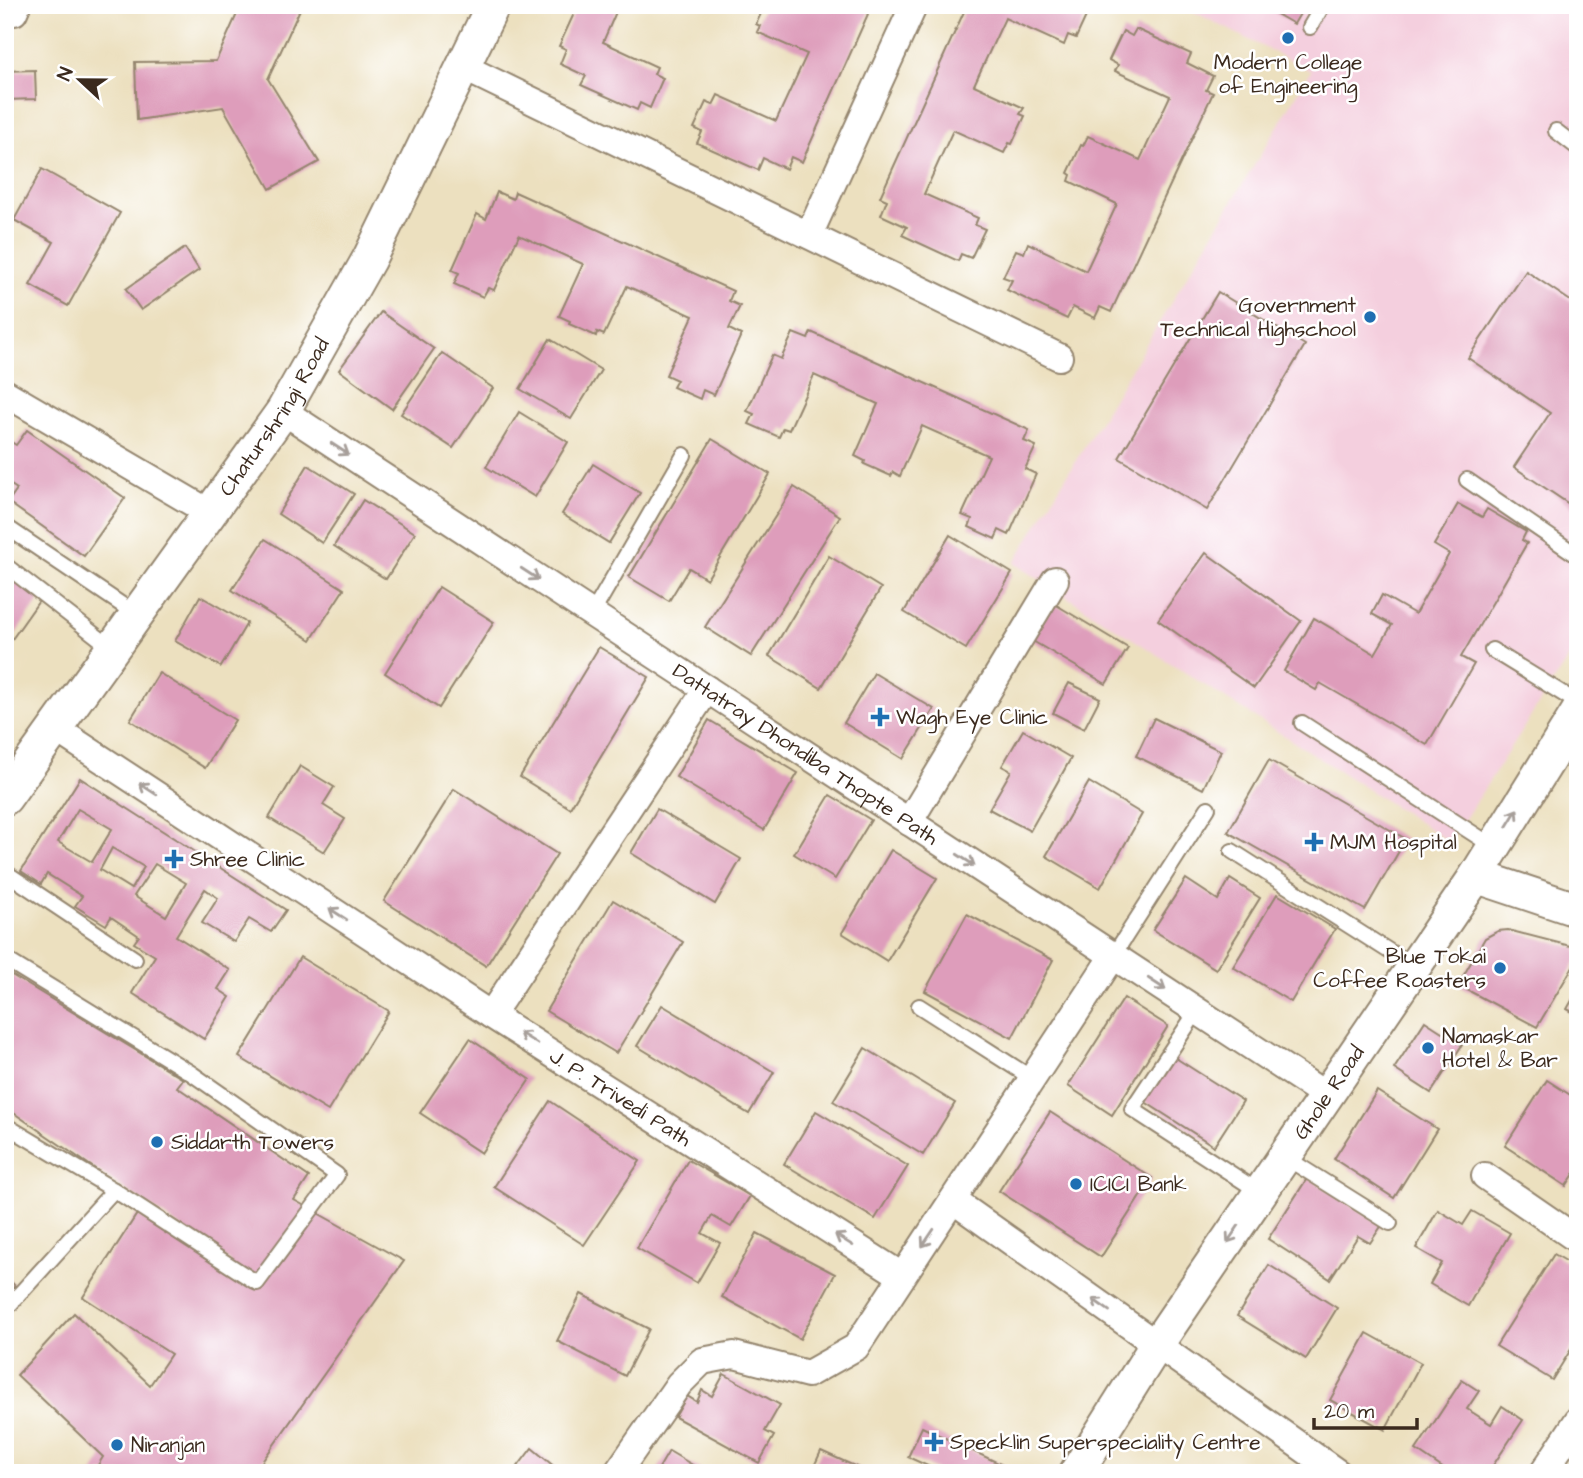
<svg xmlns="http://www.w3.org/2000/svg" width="1583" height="1478" font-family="'Architects Daughter',sans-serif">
<rect width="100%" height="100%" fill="#fff"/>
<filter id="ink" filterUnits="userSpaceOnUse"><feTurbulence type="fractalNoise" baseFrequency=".0143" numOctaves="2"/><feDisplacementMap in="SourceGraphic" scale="14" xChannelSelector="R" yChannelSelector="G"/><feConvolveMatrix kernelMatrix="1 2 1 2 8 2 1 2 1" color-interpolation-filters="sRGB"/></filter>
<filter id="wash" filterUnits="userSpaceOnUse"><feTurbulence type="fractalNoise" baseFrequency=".00686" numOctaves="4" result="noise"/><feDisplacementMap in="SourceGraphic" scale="28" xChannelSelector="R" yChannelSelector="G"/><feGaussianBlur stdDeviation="1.57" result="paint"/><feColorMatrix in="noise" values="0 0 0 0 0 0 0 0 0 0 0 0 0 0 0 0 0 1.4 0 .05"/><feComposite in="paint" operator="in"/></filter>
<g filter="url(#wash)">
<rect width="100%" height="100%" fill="#ece0bf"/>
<!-- built -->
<path fill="#f4cfde" d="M1180 5H1578V643L1450 842 1014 563 1311 71Z"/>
<g id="blocks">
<!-- building -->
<g fill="#de9dbb" fill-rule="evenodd">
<path d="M241 5H302L268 79 319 162 270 189 223 107 137 120 135 62 216 61Z"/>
<path d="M578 5H619L603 42 657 67 654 74 663 78 650 108 640 103 637 110 581 85 586 76 560 64 566 49 559 46Z"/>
<path d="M765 5H818L828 10 831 5H872L802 162 791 157 786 169 763 158 758 170 697 143 702 132 694 128 706 102 713 105 718 95 776 121 807 54 757 32 760 26 756 24Z"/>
<path d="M967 5H1081L1079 8 1088 12 1076 38 1068 35 1064 45 1005 18 974 85 1024 108 1020 114 1025 116 1012 144 1009 143 1004 153 953 130 924 194 978 218 975 225 985 229 971 258 961 254 958 261 902 235 907 227 881 215 887 200 880 197Z"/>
<path d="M1261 5H1305L1294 24Z"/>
<path d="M1136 29 1191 54 1187 63 1213 76 1206 90 1213 93 1111 312 1100 307 1095 318 1073 307 1067 319 1007 290 1012 280 1003 277 1016 250 1024 253 1028 243 1086 271 1117 204 1069 181 1071 175 1068 173 1081 145 1083 146 1088 136 1140 160 1170 96 1115 71 1118 65 1109 60 1123 31 1132 36Z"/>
<path d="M35 70 36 99 5 100V71Z"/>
<path d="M42 169 120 213 68 306 30 285 54 242 14 220Z"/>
<path d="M497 192 513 199 515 192 733 291 729 301 740 306 729 329 741 335 714 395 703 390 700 399 673 387 677 380 666 375 693 316 627 286 604 335 597 332 596 336 569 324 570 321 559 316 583 264 519 235 494 290 488 288 483 297 454 284 459 273 452 270 477 214 486 219Z"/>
<path d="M185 248 199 270 141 310 126 289Z"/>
<path d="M1526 271 1578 306V510L1514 467 1550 413 1468 358Z"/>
<path d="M1218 292 1305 345 1207 510 1119 458Z"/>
<path d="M381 312 434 349 392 409 339 370Z"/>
<path d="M811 332 1029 430 1024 441 1036 446 1025 469 1036 474 1009 535 999 530 995 539 969 527 972 519 962 515 989 456 922 426 900 476 893 472 891 476 864 464 865 461 855 456 878 404 814 375 789 430 783 428 779 437 749 424 754 414 747 411 772 355 781 359 793 333 808 339Z"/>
<path d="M550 339 601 370 571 419 520 389Z"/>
<path d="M442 353 493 388 453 448 401 414Z"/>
<path d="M519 412 568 442 535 497 486 467Z"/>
<path d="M27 430 125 498 84 556 8 502 17 489 5 481V438L16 445Z"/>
<path d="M712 439 770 474 707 579 689 568 669 601 629 577Z"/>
<path d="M593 464 640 493 609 543 562 514Z"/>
<path d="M308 465 354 494 322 543 278 514Z"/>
<path d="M794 487 840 516 751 656 705 627Z"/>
<path d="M363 500 415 533 386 579 334 546Z"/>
<path d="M1458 504 1482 517 1487 509 1526 532 1522 540 1527 543 1461 657 1474 664 1427 745 1320 683 1316 690 1284 671 1314 618 1375 654 1392 625 1372 614 1382 595 1415 614 1449 554 1434 545Z"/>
<path d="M950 535 1012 573 966 649 904 612Z"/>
<path d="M265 539 344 589 311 640 232 590Z"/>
<path d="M1206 553 1301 621 1254 688 1158 620Z"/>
<path d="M829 556 881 588 821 688 769 656Z"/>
<path d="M5 573 41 598 5 649Z"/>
<path d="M439 587 494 622 439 708 385 673Z"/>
<path d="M200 596 247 623 221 667 175 641Z"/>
<path d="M1053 603 1128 648 1106 684 1031 640Z"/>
<path d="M599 647 649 677 570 808 520 777Z"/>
<path d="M159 673 235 720 205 768 130 720Z"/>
<path d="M874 673 934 709 903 759 844 723Z"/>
<path d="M1069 683 1100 698 1084 729 1053 713Z"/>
<path d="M1154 718 1221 751 1203 789 1136 756Z"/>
<path d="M709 720 798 773 764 830 676 777Z"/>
<path d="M1023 730 1071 758 1030 831 989 809 1011 771 1002 766Z"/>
<path d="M1269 760 1406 839 1365 910 1228 832Z"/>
<path d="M300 766 334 787 323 805 345 819 324 852 269 818Z"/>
<path d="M80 778 286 910 271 932 249 919 234 942 202 923 218 898 205 889 176 936 230 970 218 989 230 997 204 1039 132 993 155 956 134 943 139 936 111 917 106 925 75 906 82 896 47 874 41 884 21 871ZM78 809 112 829 92 862 58 842ZM112 848 144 867 131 889 100 870ZM155 864 186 883 166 916 134 896Z"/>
<path d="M1089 782 1142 814 1100 888 1046 856Z"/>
<path d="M454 789 557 854 486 966 384 901Z"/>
<path d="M830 795 871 820 835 879 794 854Z"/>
<path d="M657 809 741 859 715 904 631 853Z"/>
<path d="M891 850 937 878 887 961 842 933Z"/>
<path d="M1186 879 1218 900 1230 879 1260 898 1216 969 1153 930Z"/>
<path d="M1277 894 1335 929 1291 1002 1233 967Z"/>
<path d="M613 900 683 942 616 1053 546 1011Z"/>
<path d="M967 914 1053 960 1012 1038 925 991Z"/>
<path d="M1508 930 1578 948V958L1537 1027 1458 985 1485 938 1498 931Z"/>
<path d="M300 957 389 1011 328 1111 239 1057Z"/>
<path d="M5 971 183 1079 177 1087 309 1177 294 1200 404 1261 254 1473H93L103 1457 17 1375 74 1313 150 1385 171 1354 83 1297 137 1214 225 1271 231 1262 5 1107Z"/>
<path d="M1578 990V1015L1567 1009Z"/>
<path d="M1124 998 1168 1026 1112 1115 1068 1086Z"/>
<path d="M662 1005 774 1072 749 1114 637 1046Z"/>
<path d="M1425 1021 1462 1045 1431 1093 1394 1069Z"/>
<path d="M470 1039 530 1079 481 1153 420 1113Z"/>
<path d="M865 1048 955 1103 923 1155 833 1101Z"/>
<path d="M1171 1055 1243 1101 1214 1146 1142 1100Z"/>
<path d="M1547 1080 1578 1100V1168L1566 1186 1505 1146Z"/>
<path d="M1377 1091 1437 1129 1394 1198 1334 1159Z"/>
<path d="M550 1101 640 1161 584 1245 494 1187Z"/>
<path d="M816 1111 908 1166 875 1219 784 1164Z"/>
<path d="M1050 1112 1152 1178 1101 1257 999 1191Z"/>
<path d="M688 1160 750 1196 731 1227 712 1216 702 1233 720 1243 697 1283 637 1248Z"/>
<path d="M1308 1177 1382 1225 1370 1243 1358 1236 1330 1279 1268 1239Z"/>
<path d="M1438 1210 1463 1225 1472 1211 1510 1233 1468 1306 1430 1284 1442 1263 1416 1248Z"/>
<path d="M757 1233 835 1274 800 1339 722 1297Z"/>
<path d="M1554 1254 1578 1268V1338L1552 1380 1496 1346Z"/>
<path d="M1269 1265 1337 1308 1306 1359 1237 1316Z"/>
<path d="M5 1275 15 1286 5 1295Z"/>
<path d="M581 1294 649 1329 625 1376 557 1341Z"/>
<path d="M1367 1333 1421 1363 1385 1430 1330 1400Z"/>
<path d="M724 1374 780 1405 765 1431 774 1436 759 1463 675 1417 687 1396 697 1402 702 1390 712 1396Z"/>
<path d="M1462 1380 1479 1391 1467 1409 1491 1424 1502 1406 1523 1420 1488 1473H1450L1416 1450Z"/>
<path d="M922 1427 1009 1468 1007 1473H943L908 1457Z"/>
<path d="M532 1448 562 1473H513Z"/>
<path d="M669 1451 706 1473H656Z"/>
<path d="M821 1451 870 1473H811Z"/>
</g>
</g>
</g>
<g filter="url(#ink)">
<use href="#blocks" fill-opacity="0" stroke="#94856e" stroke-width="2"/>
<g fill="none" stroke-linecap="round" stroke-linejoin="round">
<!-- service casing -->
<g stroke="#94856e" stroke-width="18">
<g id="service">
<path d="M1310 27 1323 5"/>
<path d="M1556 131 1578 148"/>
<path d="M1467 480 1578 556"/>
<path d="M5 526 137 615"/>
<path d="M5 565 113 649"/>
<path d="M592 614 684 455"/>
<path d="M1492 650 1578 703"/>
<path d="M1302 723 1494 847"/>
<path d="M1232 851 1414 967"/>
<path d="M5 872 135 959"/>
<path d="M1113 956 1208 808"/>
<path d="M5 959 191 1073 337 1175 257 1283 114 1190 5 1125"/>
<path d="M919 1006 1033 1079"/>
<path d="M1197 1011 1132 1109 1261 1193"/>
<path d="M1285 1157 1390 1223"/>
<path d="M5 1310 114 1190"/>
</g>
</g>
<!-- minor casing -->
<g stroke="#94856e" stroke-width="30">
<g id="minor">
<path d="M14 12 17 5"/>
<path d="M463 67 1059 357"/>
<path d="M809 235 914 5"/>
<path d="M5 393 210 513"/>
<path id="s1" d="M283 411 1327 1096"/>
<path id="s2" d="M56 729 491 1015 902 1276"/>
<path d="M909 822 1055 580"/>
<path d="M491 1015 707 689"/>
<path d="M1485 1176 1578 1240"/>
<path d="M954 1201 1338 1473"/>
<path d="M617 1473 679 1384 702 1361 734 1355 808 1374 856 1347 1113 956"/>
<path d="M1543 1473 1578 1420"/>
</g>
</g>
<!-- tertiary casing -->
<g stroke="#94856e" stroke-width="37">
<g id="tertiary">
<path id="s3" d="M5 798 283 411 369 259 493 5"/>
<path d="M1476 876 1578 910"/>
<path id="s4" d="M1076 1473 1157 1344 1476 876 1578 712"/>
</g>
</g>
<!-- service -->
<use href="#service" stroke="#fff" stroke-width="14"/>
<!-- minor -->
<use href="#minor" stroke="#fff" stroke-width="26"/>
<!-- tertiary -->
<use href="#tertiary" stroke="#fff" stroke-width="33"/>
</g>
<!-- one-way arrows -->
<defs><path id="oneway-shaft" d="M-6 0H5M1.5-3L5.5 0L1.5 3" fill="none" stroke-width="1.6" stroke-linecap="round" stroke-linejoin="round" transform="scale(1.75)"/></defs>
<g stroke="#a79f9a">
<use href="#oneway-shaft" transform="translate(340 449) rotate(33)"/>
<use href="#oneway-shaft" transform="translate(530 574) rotate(33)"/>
<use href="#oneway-shaft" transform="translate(148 789) rotate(-147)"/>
<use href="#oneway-shaft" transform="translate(1512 818) rotate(-58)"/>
<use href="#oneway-shaft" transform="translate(966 860) rotate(33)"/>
<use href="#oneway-shaft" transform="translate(338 914) rotate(-147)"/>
<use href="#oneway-shaft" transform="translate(1157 984) rotate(33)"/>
<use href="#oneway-shaft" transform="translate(528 1038) rotate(-148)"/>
<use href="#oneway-shaft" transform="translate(1233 1234) rotate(124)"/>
<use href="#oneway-shaft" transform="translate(928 1238) rotate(124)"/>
<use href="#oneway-shaft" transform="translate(844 1240) rotate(-148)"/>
<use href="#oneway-shaft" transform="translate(1101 1305) rotate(-145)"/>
</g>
</g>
<!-- markers -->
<g fill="#1f6fb2" stroke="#fff" stroke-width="2.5">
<circle cx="1288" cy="38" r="7"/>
<circle cx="1370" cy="317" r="7"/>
<path d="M876.5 706.5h7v7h7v7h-7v7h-7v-7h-7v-7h7z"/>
<path d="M1310.5 831.5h7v7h7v7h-7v7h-7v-7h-7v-7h7z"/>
<path d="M170.5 848.5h7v7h7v7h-7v7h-7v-7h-7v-7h7z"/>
<circle cx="1500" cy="968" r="7"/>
<circle cx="1428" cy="1048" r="7"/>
<circle cx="157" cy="1142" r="7"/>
<circle cx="1076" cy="1184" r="7"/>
<path d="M930.5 1431.5h7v7h7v7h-7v7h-7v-7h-7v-7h7z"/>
<circle cx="117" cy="1445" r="7"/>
</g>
<g text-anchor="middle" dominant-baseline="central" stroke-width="5" stroke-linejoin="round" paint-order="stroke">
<!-- poi labels -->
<g font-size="21" fill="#3b2a1e" stroke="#fff" text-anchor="start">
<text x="1288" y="62" text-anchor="middle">Modern College<tspan x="1288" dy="24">of Engineering</tspan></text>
<text x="1356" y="305" text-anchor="end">Government<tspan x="1356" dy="24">Technical Highschool</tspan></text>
<text x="896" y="717">Wagh Eye Clinic</text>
<text x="1330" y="842">MJM Hospital</text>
<text x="190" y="859">Shree Clinic</text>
<text x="1486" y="956" text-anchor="end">Blue Tokai<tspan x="1486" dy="24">Coffee Roasters</tspan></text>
<text x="1442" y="1036">Namaskar<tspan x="1442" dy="24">Hotel &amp; Bar</tspan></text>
<text x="171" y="1142">Siddarth Towers</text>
<text x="1090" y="1184">ICICI Bank</text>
<text x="950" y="1442">Specklin Superspeciality Centre</text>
<text x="131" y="1445">Niranjan</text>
</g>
<!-- street labels -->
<g font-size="21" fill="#3b2a1e" stroke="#fff">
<text stroke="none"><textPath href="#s3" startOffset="467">Chaturshringi Road</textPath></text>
<text stroke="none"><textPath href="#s1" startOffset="625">Dattatray Dhondiba Thopte Path</textPath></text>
<text stroke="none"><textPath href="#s4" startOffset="457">Ghole Road</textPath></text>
<text stroke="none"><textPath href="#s2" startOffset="674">J. P. Trivedi Path</textPath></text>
</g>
</g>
<!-- margin -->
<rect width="1583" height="1478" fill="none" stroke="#fff" stroke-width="28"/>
<!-- north arrow -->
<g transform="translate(80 80) rotate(292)" stroke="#ffffff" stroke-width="5" paint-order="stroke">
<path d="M0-5L12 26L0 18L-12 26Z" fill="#3b2a1e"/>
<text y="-10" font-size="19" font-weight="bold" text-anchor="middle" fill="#3b2a1e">N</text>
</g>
<!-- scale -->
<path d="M1314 1418v10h103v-10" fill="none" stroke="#3b2a1e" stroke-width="3.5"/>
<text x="1324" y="1418" font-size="21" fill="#3b2a1e" stroke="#ffffff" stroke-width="5" paint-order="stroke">20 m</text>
</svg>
